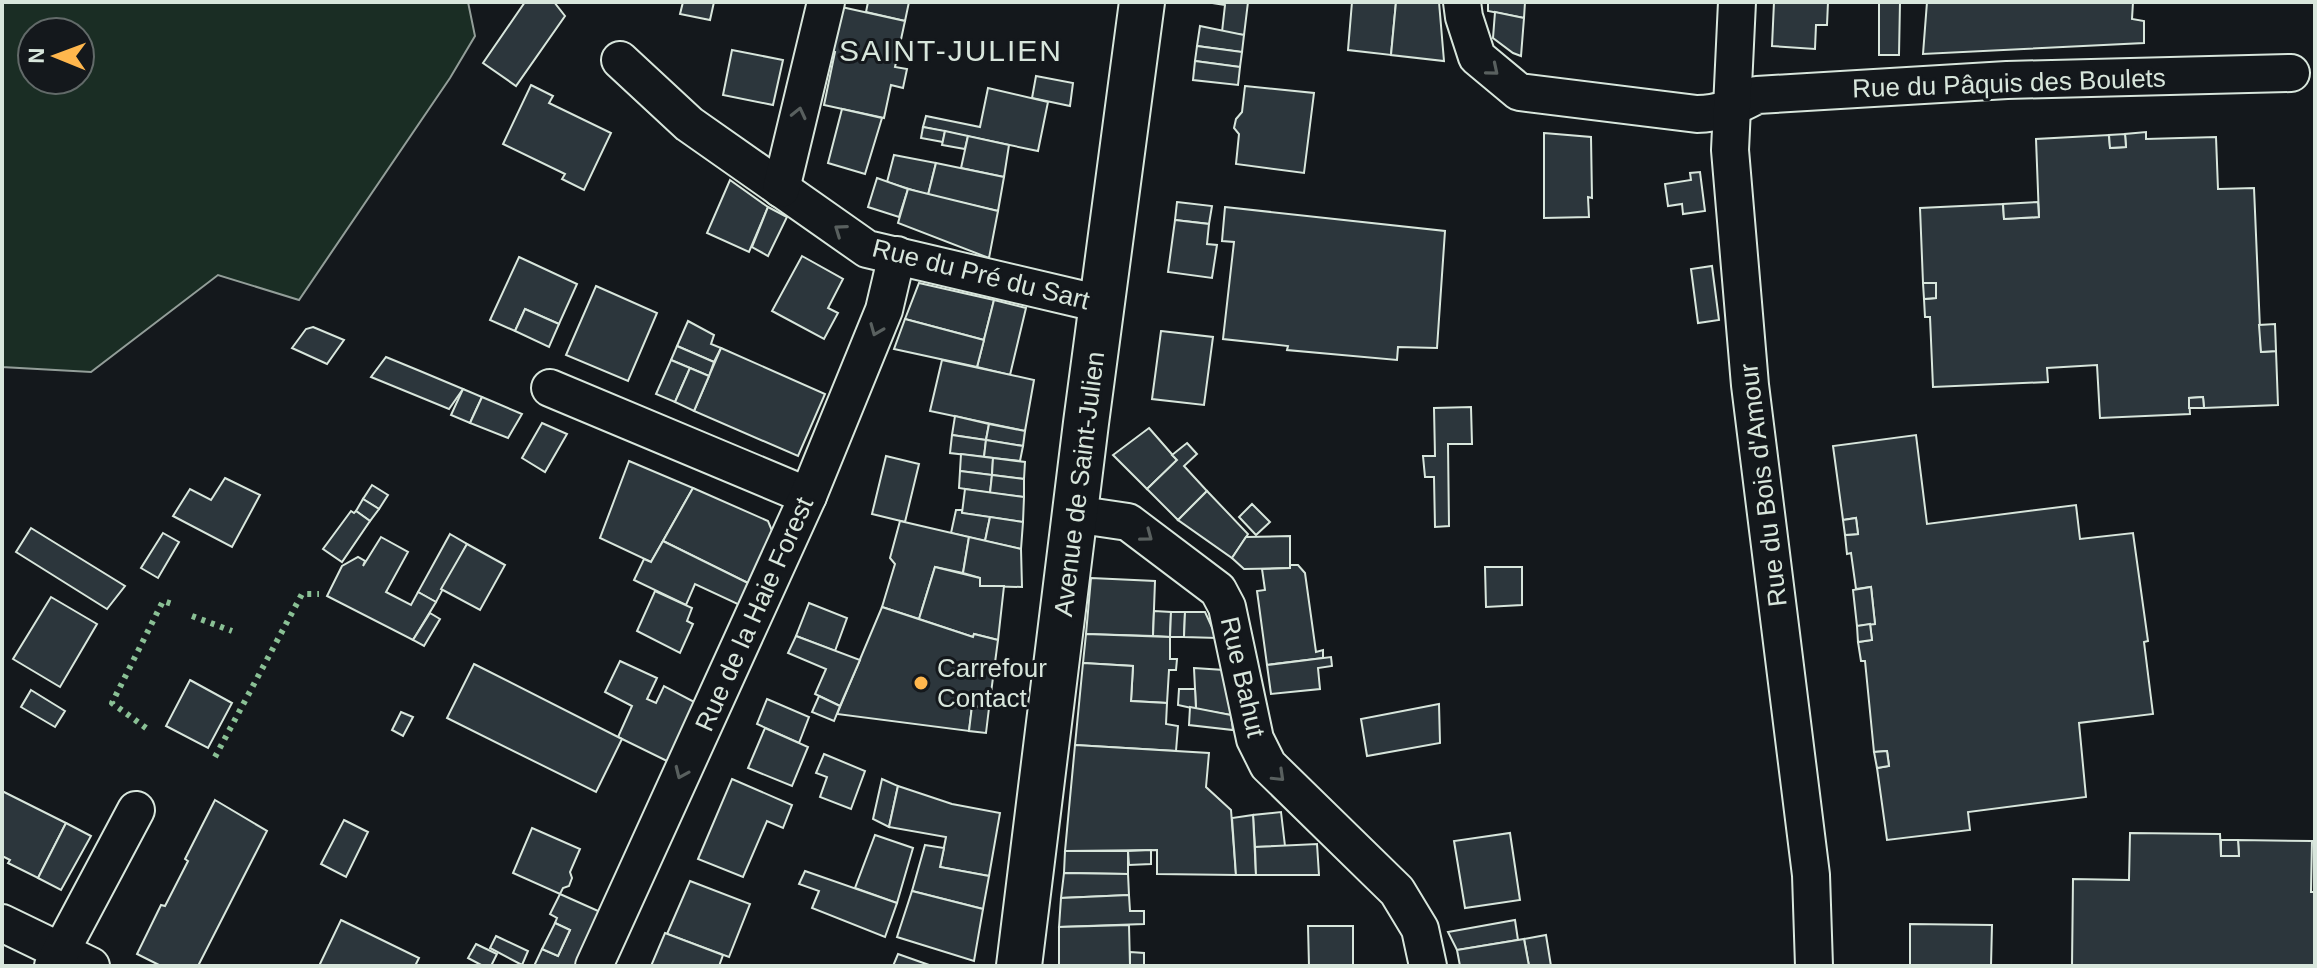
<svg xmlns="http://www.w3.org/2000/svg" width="2317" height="968" font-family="Arial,sans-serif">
<rect width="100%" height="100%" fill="#14181c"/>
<!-- green -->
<path fill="#1a2d24" stroke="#939e99" stroke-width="2" fill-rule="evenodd" d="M2 2H468L475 36 450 78 299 300 218 275 91 372 2 367ZM32 32H80V80H32Z"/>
<!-- building -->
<g fill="#2c363c" stroke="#d8e6dc" stroke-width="2">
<path d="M525 2H554L565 16 516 86 483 63Z"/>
<path d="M683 2H714L710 20 680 14Z"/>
<path d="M868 2H909L905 21 866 12Z"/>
<path d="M1206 2H1248L1244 35 1222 32 1225 5Z"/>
<path d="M1352 2H1396L1391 55 1348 50Z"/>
<path d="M1396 2H1439L1444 61 1391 55Z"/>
<path d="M1488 2H1525L1524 18 1488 11Z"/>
<path d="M1774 2H1828L1827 25H1816L1815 49 1772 46Z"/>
<path d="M1879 2H1900L1899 55H1879Z"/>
<path d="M1927 2H2133L2132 19 2144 21V43L1923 54Z"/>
<path d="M837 6 905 21 895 67 907 69 903 88 891 85 884 118 824 105 835 52 827 50Z"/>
<path d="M1495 12 1524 18 1521 56 1513 53 1493 38Z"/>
<path d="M1200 26 1244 35 1242 52 1197 46Z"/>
<path d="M1197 46 1242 52 1240 67 1195 61Z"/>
<path d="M732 50 783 60 773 105 723 95Z"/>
<path d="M1195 61 1240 67 1238 85 1193 80Z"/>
<path d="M1036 76 1073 83 1070 106 1032 98Z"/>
<path d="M531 85 553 96 549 103 611 133 584 190 562 179 565 174 503 144Z"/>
<path d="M1245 86 1314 93 1304 173 1236 164 1239 134 1234 128 1236 119 1242 112Z"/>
<path d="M988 88 1048 102 1038 151 923 127 926 116 980 127Z"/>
<path d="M842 109 882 118 865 174 828 163Z"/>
<path d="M923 127 945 131 943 142 921 138Z"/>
<path d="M945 131 968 136 965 149 942 145Z"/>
<path d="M2146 132V139L2216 137 2218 189 2254 188 2261 352 2276 351 2278 405 2204 408 2203 397 2189 398 2190 414 2100 418 2097 365 2047 368 2048 382 1933 387 1930 317H1925L1924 299 1936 298V283H1923L1920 208 2003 204 2004 219 2039 217 2036 139 2109 135 2110 148 2126 147 2125 134Z"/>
<path d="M1544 133 1591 137 1592 198 1588 197 1589 217 1544 218Z"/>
<path d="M2125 134 2126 147 2110 148 2109 135Z"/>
<path d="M968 136 1009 145 1004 177 961 168Z"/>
<path d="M894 155 936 163 928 195 887 182Z"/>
<path d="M936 163 1004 177 998 211 928 195Z"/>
<path d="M1700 172 1705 211 1683 214 1682 204 1668 206 1665 184 1691 180 1690 173Z"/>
<path d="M877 178 908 189 899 217 868 207Z"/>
<path d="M730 180 768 207 749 252 707 233Z"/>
<path d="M908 189 998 211 989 258 898 223Z"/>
<path d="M1177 202 1212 206 1209 224 1175 220Z"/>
<path d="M2038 202 2039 217 2004 219 2003 204Z"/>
<path d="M768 207 787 217 768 256 752 247Z"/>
<path d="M1225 207 1445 231 1437 348 1398 347 1397 360 1287 350 1288 346 1223 339 1234 242 1222 241Z"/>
<path d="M1175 220 1209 224 1207 244 1217 245 1212 278 1168 272Z"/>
<path d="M802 256 843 279 828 308 838 313 824 339 772 311Z"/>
<path d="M519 257 577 284 559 324 525 309 515 331 490 320Z"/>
<path d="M1712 266 1719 320 1698 323 1691 269Z"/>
<path d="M919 283 994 300 984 340 905 319Z"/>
<path d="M1923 283H1936V298L1924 299Z"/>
<path d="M596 286 657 313 628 381 566 355Z"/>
<path d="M994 300 1026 308 1010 375 977 367Z"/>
<path d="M525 309 559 324 549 347 515 331Z"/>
<path d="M905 319 984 340 977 367 894 349Z"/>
<path d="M688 321 714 335 711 344 721 348 714 362 677 346Z"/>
<path d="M2275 324 2276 351 2261 352 2259 325Z"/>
<path d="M313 327 344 340 327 364 292 348 306 329Z"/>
<path d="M1161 331 1213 337 1204 405 1152 399Z"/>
<path d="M677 346 714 362 709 376 671 360Z"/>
<path d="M721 348 825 394 798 456 694 411Z"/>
<path d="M386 357 420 371 463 389 449 409 371 377Z"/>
<path d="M671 360 690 368 675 402 656 394Z"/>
<path d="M942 360 1034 380 1025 431 930 411Z"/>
<path d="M690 368 709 376 694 411 675 402Z"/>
<path d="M463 389 482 397 470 423 451 415Z"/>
<path d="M482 397 522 414 508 438 470 423Z"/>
<path d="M2203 397 2204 408H2189V398Z"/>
<path d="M1471 407 1472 444H1448L1449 526 1435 527 1434 477H1425L1423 456H1435L1434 408Z"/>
<path d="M955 416 989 424 986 440 952 435Z"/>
<path d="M542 423 567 434 545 472 522 458Z"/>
<path d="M989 424 1025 431 1023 446 986 440Z"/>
<path d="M1149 428 1177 460 1147 489 1113 455Z"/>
<path d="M952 435 986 440 984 457 950 453Z"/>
<path d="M1916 435 1927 524 2076 505 2080 539 2133 533 2148 641 2144 642 2153 714 2079 723 2086 797 1968 812 1970 830 1887 840 1877 768 1889 766 1887 751 1874 752 1865 661H1861L1858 642 1872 640 1870 624H1875L1871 587 1856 589 1851 553 1847 554 1845 535 1858 534 1856 518 1843 520 1833 446Z"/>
<path d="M986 440 1023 446 1020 461 984 457Z"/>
<path d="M1187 443 1197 454 1184 466 1207 491 1178 520 1147 489 1177 460 1172 455Z"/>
<path d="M961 454 993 458 992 475 960 471Z"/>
<path d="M886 456 919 464 905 522 872 514Z"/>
<path d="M993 458 1025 462 1024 479 992 475Z"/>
<path d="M629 461 693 488 651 562 600 538Z"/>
<path d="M960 471 992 475 990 493 959 488Z"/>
<path d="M992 475 1024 479V497L990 493Z"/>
<path d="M225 478 260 495 232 547 173 516 190 489 211 500Z"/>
<path d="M372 485 388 495 379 509 363 499Z"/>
<path d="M693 488 768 521 775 538 754 586 663 541Z"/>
<path d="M965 489 1024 497 1023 522 962 513Z"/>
<path d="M1207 491 1248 534 1232 558 1178 520Z"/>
<path d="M363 499 379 509 370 521 356 511Z"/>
<path d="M1252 504 1270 522 1256 535 1239 517Z"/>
<path d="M956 510H962V513L990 517 985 541 951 533Z"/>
<path d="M351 511 354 513 356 511 370 521 342 562 323 549Z"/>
<path d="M990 517 1023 522 1021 549 985 541Z"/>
<path d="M1856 518 1858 534 1845 535 1843 520Z"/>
<path d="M900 521 969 537 963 573 935 567 919 619 882 607 895 564 890 558Z"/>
<path d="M31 528 125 586 107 609 16 552Z"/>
<path d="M163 533 179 542 158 578 141 568Z"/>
<path d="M450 534 467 544 436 602 418 592Z"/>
<path d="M1290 536V568L1244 569 1232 558 1246 537Z"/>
<path d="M381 537 408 552 386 592 411 605 418 592 436 602 413 640 327 596 342 566 358 557 365 561 363 566Z"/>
<path d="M969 537 1021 549 1022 587 980 586V578L963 573Z"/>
<path d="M663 541 754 586 744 607 695 584 686 605 634 580 644 559 651 562Z"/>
<path d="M467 544 505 565 480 610 441 589Z"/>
<path d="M1290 565H1298L1305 573 1316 652 1323 650V658L1267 665 1257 591 1265 590 1262 569 1290 568Z"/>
<path d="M935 567 980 578V586H1004L998 640 974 634 973 637 919 619Z"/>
<path d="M1485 567H1522V605L1486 607Z"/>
<path d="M1091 578 1155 581 1153 636 1086 634Z"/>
<path d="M1871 587 1875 624 1857 626 1853 590Z"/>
<path d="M655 591 692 608 687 621 693 624 680 653 637 631Z"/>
<path d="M51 597 97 624 60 687 13 659Z"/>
<path d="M809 603 847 618 835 651 796 636Z"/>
<path d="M882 607 973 637 974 634 998 640 989 708 972 706 969 731 837 714Z"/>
<path d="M1154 611 1171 612 1170 637 1153 636Z"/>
<path d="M1171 612H1185L1184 637H1170Z"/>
<path d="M1185 612H1205L1217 638 1184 637Z"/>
<path d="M430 613 440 619 424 646 413 640Z"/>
<path d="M1870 624 1872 640 1858 642 1857 626Z"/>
<path d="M1086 634 1170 637V659H1177L1176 670H1169L1167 703 1131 701 1133 666 1083 663Z"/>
<path d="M796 636 860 660 840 706 815 694 826 669 788 653Z"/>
<path d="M1331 657 1332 666 1318 668 1320 689 1271 694 1267 665Z"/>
<path d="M620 661 657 678 647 699 656 703 664 686 700 705 673 764 618 737 632 706 605 692Z"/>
<path d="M1083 663 1133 666 1131 701 1167 703 1166 724 1178 726 1176 751 1075 745Z"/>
<path d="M474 664 622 739 596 792 447 718Z"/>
<path d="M1194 668 1224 670 1231 715 1196 709Z"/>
<path d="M190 680 232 703 208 748 166 726Z"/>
<path d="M1179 689H1195L1196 709 1178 705Z"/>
<path d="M31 690 65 711 55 727 21 707Z"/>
<path d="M819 696 840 706 834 721 812 712Z"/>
<path d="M767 699 809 717 799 743 757 724Z"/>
<path d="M1439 704 1440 743 1367 756 1361 719Z"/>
<path d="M972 706 989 708 986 733 969 731Z"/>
<path d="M1190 707 1231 715 1233 730 1189 725Z"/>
<path d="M401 712 413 717 403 736 392 730Z"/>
<path d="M765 728 808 747 792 786 748 768Z"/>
<path d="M1075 745 1209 753 1206 787 1231 810 1236 875 1157 874V850L1065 851Z"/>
<path d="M1887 751 1889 766 1877 768 1874 752Z"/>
<path d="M824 754 865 771 851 809 820 797 827 777 816 773Z"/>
<path d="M732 779 792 805 783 828 767 821 743 877 698 859Z"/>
<path d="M882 779 898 786 889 827 873 819Z"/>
<path d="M898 786 952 804 1000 813 989 876 940 867 946 837 889 827Z"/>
<path d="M2 791 66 823 38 878 8 863 10 860 2 856Z"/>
<path d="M215 800 267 831 198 966H161L137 954 161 905 165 906 188 861 185 859Z"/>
<path d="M1281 812 1285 846 1255 847 1253 815Z"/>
<path d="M1253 815 1256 875H1236L1232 818Z"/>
<path d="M344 820 368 832 346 877 321 864Z"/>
<path d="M66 823 91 836 61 890 38 878Z"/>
<path d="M532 828 580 849 570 872 572 878 569 886 563 888 560 894 513 873Z"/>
<path d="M1510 833 1520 900 1465 908 1454 841Z"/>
<path d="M2130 833 2220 834 2221 856H2239L2238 840 2312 841 2311 892H2315V966H2072L2073 879 2129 880Z"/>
<path d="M875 835 913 848 897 903 855 888Z"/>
<path d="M2221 840H2238L2239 856H2221Z"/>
<path d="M1317 844 1319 875H1256L1255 847Z"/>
<path d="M925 845 944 848 940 867 989 876 983 909 912 891Z"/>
<path d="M1151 850V864L1129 865 1128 851Z"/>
<path d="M1065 851H1128V874L1064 873Z"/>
<path d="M805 871 897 903 885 937 812 908 819 891 799 884Z"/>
<path d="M1064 873 1128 874 1129 895 1061 898Z"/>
<path d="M690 881 750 904 729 957 667 934Z"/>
<path d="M912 891 983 909 974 961 897 937Z"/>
<path d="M560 894 605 914 583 966H534L542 949 558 956 570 930 555 923 557 918 550 914Z"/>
<path d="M1129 895 1130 911H1144V924L1059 927 1061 898Z"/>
<path d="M341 920 419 958 415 966H319Z"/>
<path d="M1515 920 1518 940 1457 950 1448 932Z"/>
<path d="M555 923 570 930 558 956 542 949Z"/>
<path d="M1910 924 1992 925 1991 966H1910Z"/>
<path d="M1129 925 1130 966H1059V927Z"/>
<path d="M1308 926H1353V966H1309Z"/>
<path d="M665 933 723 955 719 966H651Z"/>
<path d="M1546 935 1551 966H1529L1524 939Z"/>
<path d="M496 936 528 951 522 965 490 948Z"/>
<path d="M1524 939 1529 966H1460L1457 950Z"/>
<path d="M476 944 497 954 491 966H483L468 958Z"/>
<path d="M1130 952 1144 953V966H1130Z"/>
<path d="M898 954 932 966H893Z"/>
</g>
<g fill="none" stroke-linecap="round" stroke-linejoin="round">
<!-- street casing -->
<g stroke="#d8e6dc" stroke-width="40">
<g id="street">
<path d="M1462 2 1464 17 1477 57 1519 92 1697 114C1720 114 1736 106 1757 95L2007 80 2291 73"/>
<path d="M1737 2 1730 150 1750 385 1811 875 1814 966"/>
<path d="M620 60 689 124 867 249 1101 304"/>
<path d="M781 189 826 2"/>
<path d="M550 388 808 496"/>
<path d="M1074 514 1128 522 1218 590 1227 607 1255 739 1268 765 1397 891 1420 929 1428 966"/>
<path d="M2 923 91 966"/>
<path d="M53 966 136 810"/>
<path d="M594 966 808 496 884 310 897 255"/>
</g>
</g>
<!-- secondary casing -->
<g stroke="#d8e6dc" stroke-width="48">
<path id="secondary" d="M1019 966 1086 423 1142 2"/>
</g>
<!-- street -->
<use href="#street" stroke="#14181c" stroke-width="36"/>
<!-- secondary -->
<use href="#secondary" stroke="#14181c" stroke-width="44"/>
<!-- hedge -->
<g stroke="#8ac095" stroke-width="6" stroke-dasharray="4 6" stroke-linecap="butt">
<path d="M192 616 232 631"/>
<path d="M146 728 112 703 163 601 172 604"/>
<path d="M215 757 302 594H319"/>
</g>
</g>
<!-- one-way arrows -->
<defs><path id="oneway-chevron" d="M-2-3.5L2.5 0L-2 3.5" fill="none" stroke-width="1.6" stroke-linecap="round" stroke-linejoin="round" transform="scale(2)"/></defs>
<g stroke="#59605f">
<use href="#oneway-chevron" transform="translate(1493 70) rotate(40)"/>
<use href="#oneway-chevron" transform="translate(799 113) rotate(-77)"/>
<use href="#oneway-chevron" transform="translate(840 230) rotate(-145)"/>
<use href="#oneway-chevron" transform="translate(876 330) rotate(112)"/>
<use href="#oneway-chevron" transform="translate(1147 536) rotate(37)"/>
<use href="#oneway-chevron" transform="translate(681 773) rotate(114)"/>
<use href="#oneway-chevron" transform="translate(1279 776) rotate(44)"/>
</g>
<!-- markers -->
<circle fill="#ffb74d" stroke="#14181c" stroke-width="3" cx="921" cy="683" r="8"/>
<g text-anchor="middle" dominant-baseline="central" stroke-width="6" stroke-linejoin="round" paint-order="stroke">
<!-- street labels -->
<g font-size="26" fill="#d8e6dc" stroke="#14181c">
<text transform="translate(2009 83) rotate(-2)">Rue du Pâquis des Boulets</text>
<text transform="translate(981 274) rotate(14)">Rue du Pré du Sart</text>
<text transform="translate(1079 484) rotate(-83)">Avenue de Saint-Julien</text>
<text transform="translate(1763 485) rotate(-97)">Rue du Bois d'Amour</text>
<text transform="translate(754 614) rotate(-66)">Rue de la Haie Forest</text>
<text transform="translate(1243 677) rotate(77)">Rue Bahut</text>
</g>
<!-- poi labels -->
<g font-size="26" fill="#d8e6dc" stroke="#14181c" text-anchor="start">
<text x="937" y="668">Carrefour<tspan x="937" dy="30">Contact</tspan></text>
</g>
<!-- quarter labels -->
<g font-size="30" letter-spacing="2" fill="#d8e6dc" stroke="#14181c">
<text x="951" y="50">SAINT-JULIEN</text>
</g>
</g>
<!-- border -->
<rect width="2317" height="968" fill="none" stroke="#d8e6dc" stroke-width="8"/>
<!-- north arrow -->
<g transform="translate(56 56) rotate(271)"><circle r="38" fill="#14181c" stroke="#626a69" stroke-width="2"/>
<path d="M0-6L14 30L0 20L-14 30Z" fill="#ffb74d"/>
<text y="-12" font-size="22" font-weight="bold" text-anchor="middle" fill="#d8e6dc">N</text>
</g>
</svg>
